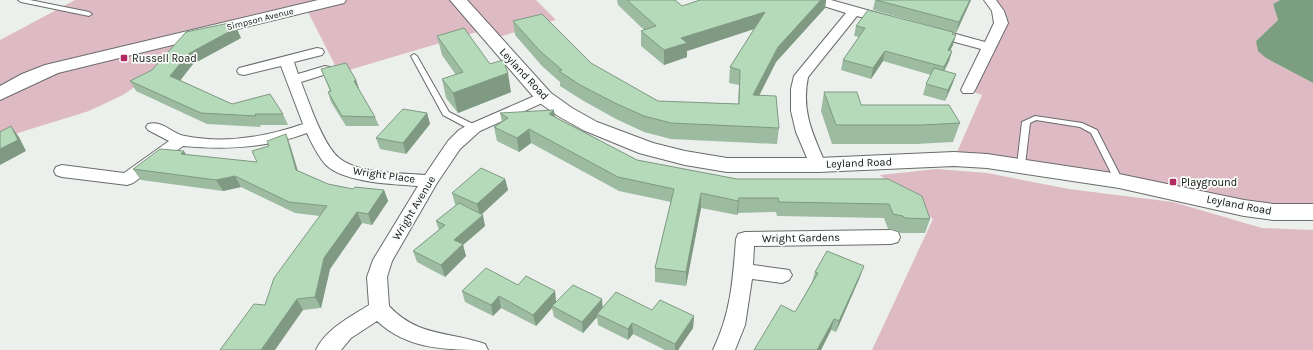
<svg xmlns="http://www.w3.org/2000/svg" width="1313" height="350" font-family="Karla,sans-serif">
<rect width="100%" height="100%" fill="#ecf0ec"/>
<!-- green -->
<g fill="#debbc4">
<path d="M75 0H536L556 20 492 39 484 30 339 73 306 8 189 36 166 65 123 95 89 111 18 133 0 143V40Z"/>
<path d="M990 0H1280L1273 4 1278 20 1256 41 1266 58 1313 83V212L954 159 982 95 968 90 1001 23Z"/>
<path d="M937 169 987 173 1069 189 1173 202 1262 228 1313 230V350H872L933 219 880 175Z"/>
</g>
<!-- water -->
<path fill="#7c9f81" d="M1280 0H1313V83L1266 58 1258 51 1256 41 1278 20 1273 4Z"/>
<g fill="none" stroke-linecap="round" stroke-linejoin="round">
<!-- lane casing -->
<g stroke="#696c6a" stroke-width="2">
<g id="lane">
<path d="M18 0H30L89 12 92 14 89 16 21 2Z"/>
<path d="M414 54 417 56 449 112 477 126 478 128 477 130H471L443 115 411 56Z"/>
<path d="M1035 116 1082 123 1097 130 1123 181 1122 183H1116L1091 133 1080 127 1036 120 1030 123 1025 165 1024 167H1018L1017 165 1022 122Z"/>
</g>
</g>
<!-- street casing -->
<g stroke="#696c6a" stroke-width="2">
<g id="street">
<path d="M812 0H831L892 17 893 20 887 24 857 16 808 77C801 112 813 134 826 165L824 169 818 171 812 169 810 165 796 132 791 111V89L794 76 846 13 814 3Z"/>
<path d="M984 0H996L1004 11 1008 23 975 90 973 93H963L961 90 981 49 929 35 927 32 929 29 934 28 985 42 994 23 992 11Z"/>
<path d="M317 48 322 49 324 52 322 55 294 62 298 74 325 66 330 67 332 70 330 73 301 82C309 102 323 145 339 158 358 174 401 173 425 175L448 141 459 130 468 125 539 94H549L551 97 549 100 480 131 460 149 437 183 392 261 387 277 389 306C418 337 448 331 485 344L488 350C447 350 408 350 377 321L351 338 341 350H316C326 329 350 317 369 305L367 277 373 260 418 186C393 184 345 183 326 165 318 156 312 144 307 133 266 148 226 150 183 146L133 183 127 185 62 177 56 175 54 171 56 167 62 165 124 173 169 141 148 130 146 127 148 124C163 120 172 134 185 136 224 144 266 137 303 124L281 66 244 75 239 74 237 71 239 68Z"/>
<path d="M891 230 898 232 900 237 898 242 891 244 754 246 753 265 789 270 792 275 789 280 782 283 752 279 745 325 735 350H713C731 313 733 279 736 239L738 234 745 232Z"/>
</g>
</g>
<!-- secondary casing -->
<g stroke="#696c6a" stroke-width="2">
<g id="secondary">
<path d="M318 0H346L344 3 58 73 0 100V86L22 74 45 65Z"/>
<path d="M450 0H467L551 93 572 108 597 122 653 143 685 151 727 158H818L954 152 987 154 1119 174 1244 200 1273 204H1313V220H1273L1244 216 1119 188 987 168 954 166 818 172H727L685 165 639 153 583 130 558 116 537 101Z"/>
</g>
</g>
<!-- lane -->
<use href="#lane" fill="#fff" fill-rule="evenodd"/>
<!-- street -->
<use href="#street" fill="#fff" fill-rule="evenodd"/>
<!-- secondary -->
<use href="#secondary" fill="#fff" fill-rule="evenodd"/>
</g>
<!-- wall -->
<g fill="#9cbba0">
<path d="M617 0H675L682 6 700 0H826L825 8 776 62 759 95 779 128 777 144 671 139 644 132 616 119 582 100 560 86V82L542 66 515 35 513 21 658 101 738 104 739 85 729 83 730 67 754 29 687 51V57L664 65 641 46V31L644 30 618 5Z"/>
<path d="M875 0H971L956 33 873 10Z"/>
<path d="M856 26 953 34V45L950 51H952L949 61 944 71 956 74 952 85 945 101 923 95 926 84 931 75 883 61 871 79 841 70 843 60 859 37 854 36Z"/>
<path d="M437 36 490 64 511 92 458 113 446 98 442 79 456 75 442 55Z"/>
<path d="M241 38 193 64 180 80 232 104 283 114 288 125H260L261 127 207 124 136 91 130 81Z"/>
<path d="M321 69 356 80 359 89V90L375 117 379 126H346L331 102 328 92 330 91Z"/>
<path d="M824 92 861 105 960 123 953 142 916 144H832L821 111Z"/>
<path d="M427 113 430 124 406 154 380 149 376 138Z"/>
<path d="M500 113 555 117 637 160 737 179H888L930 219 925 233H900L898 231 888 229 884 218 777 216 776 212 738 213 737 215 701 208 686 286 655 282V268L671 202 619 191 531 143 519 152 497 141 494 127 502 122Z"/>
<path d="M290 145 298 171 328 184 353 189 384 190 388 201 372 225 362 223 330 269 321 308 303 310 265 305 320 216 295 213 241 187 223 191 141 180 133 169 186 155 257 162Z"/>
<path d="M505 179 508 190 481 214 485 226 463 245 466 256 445 277 417 262 413 251 439 230 436 221 456 205 455 204 452 193Z"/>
<path d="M815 272 860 277 836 332 831 330 821 350H754L795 312 812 282Z"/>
<path d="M518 285 555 291 556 302 602 299V308L652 310 694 316 693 328 678 350H665L633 334 628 340 598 325 597 317 583 333 554 317 552 308 536 326 501 308 493 316 465 302 462 291Z"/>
</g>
<!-- shaded-wall -->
<g fill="#7f9982">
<path d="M821 0H826L825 8 776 62 752 110 753 95 778 47Z"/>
<path d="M970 0H971L956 33 959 22Z"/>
<path d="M765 12 763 26 687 51V57L664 65V50L681 38Z"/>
<path d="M234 22 241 38 193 64 176 86 170 76 188 54Z"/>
<path d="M956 35 953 45 945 60 948 50Z"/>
<path d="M885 51 883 61 871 79 873 68Z"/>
<path d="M952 51 949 61 941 77 944 67Z"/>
<path d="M508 73 511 92 458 113 453 93Z"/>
<path d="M956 74 952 85 945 101 948 90Z"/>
<path d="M356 80 359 89 357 90 354 81Z"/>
<path d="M554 110 556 124 549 114Z"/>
<path d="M427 113 430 124 406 154 403 143Z"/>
<path d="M11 126 19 137 26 151 0 165V149Z"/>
<path d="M529 129 531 143 519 152 517 138Z"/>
<path d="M286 134 290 145 301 182 296 170Z"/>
<path d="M184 151 191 162 181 154Z"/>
<path d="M235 176 241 187 223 191 216 180Z"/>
<path d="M505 179 508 190 480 216 477 204Z"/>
<path d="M384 190 388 201 372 225 368 214Z"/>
<path d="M701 193V208L686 286V272Z"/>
<path d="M739 198 738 213 737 215 738 201Z"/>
<path d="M357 212 362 223 330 269 321 308 315 297 324 258Z"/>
<path d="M483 215 485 226 463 245 466 256 445 277 441 265 454 240Z"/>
<path d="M864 266 860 277 836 332 839 321Z"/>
<path d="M555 291 556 302 552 306V308L536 326 533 315Z"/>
<path d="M499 296 501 308 493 316 491 305Z"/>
<path d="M297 299 303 310 275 350H261Z"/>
<path d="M602 299 603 311 597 314V317L583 333 582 322Z"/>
<path d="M694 316 693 328 678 350H675V344Z"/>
<path d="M834 319 831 330 821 350H817Z"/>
<path d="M632 323 633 334 628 340V329Z"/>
</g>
<!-- building -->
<g fill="#b5daba" stroke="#7f9982">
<path d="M627 0H675L682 6 700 0H821L778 47 753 95 776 96 779 128 671 123 644 116 615 103 580 85 559 71 562 70 540 51 513 21 542 14 591 63 658 101 739 104 740 70 730 67 765 12 681 38 687 43 664 50 641 31 656 26Z"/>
<path d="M876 0H970L959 22Z"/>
<path d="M868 10 953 32 952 34 956 35 948 50 952 51 944 67 885 51 873 68 843 60 865 28 856 26Z"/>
<path d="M234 22 236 28 188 54 170 76 232 104 270 94 283 114H255L256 116 201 113 130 81 152 70 186 32Z"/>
<path d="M464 28 490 64 503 60 508 73 453 93 442 79 463 72 437 36Z"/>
<path d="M346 63 356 80 354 81 375 117 342 116 328 92 331 91 321 69Z"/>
<path d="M934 68 956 74 948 90 926 84Z"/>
<path d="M824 92H857L861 105H949L960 123 922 125H836Z"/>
<path d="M403 109 427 113 403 143 376 138Z"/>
<path d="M554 110 549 114 637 160 737 179H888L922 196 930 219 905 218 903 216 893 214 889 204 779 202 778 198H739L738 201 701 193 686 272 655 268 674 189 618 177 529 129 517 138 494 127 508 118 500 113Z"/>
<path d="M11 126 18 140 0 149V132Z"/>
<path d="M286 134 296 170 328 184 353 189 355 187 384 190 368 214 357 212 324 258 315 297 297 299 261 350H220L254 304 265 305 274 278 327 206 289 202 235 176 216 180 133 169 160 149 184 151 181 154 257 162 252 151 269 146 267 141Z"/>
<path d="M481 168 505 179 477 204 452 193Z"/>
<path d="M459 203 483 215 454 240 463 244 441 265 413 251 445 225 436 221Z"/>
<path d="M827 251 864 266 839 321 834 319 817 350H754L781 305 795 312 818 273 815 272Z"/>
<path d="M486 268 518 285 526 276 555 291 533 315 499 296 491 305 462 291Z"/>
<path d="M573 285 602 299 582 322 552 306Z"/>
<path d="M616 292 652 310 660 300 694 316 675 344 632 323 628 329 597 314Z"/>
</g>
<!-- markers -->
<g fill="#b42964" stroke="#f9fdfa" stroke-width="1.5">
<rect x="120" y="54" width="8" height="8" rx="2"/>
<rect x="1169" y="178" width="8" height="8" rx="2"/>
</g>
<g text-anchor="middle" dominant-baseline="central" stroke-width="3.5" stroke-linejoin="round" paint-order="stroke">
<!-- far-street labels -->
<g font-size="9" fill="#101110" stroke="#f9fdfa">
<text transform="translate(260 19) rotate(-14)">Simpson Avenue</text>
</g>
<!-- poi labels -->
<g font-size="11" fill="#101110" stroke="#f9fdfa" text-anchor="start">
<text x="132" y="58">Russell Road</text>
<text x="1181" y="182">Playground</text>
</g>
<!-- street labels -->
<g font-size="11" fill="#101110" stroke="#f9fdfa">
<text transform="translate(524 74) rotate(47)">Leyland Road</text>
<text transform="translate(859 163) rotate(-2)">Leyland Road</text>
<text transform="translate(384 175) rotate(8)">Wright Place</text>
<text transform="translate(1239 205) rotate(11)">Leyland Road</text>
<text transform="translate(414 208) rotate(-59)">Wright Avenue</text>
<text transform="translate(801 238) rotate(-1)">Wright Gardens</text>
</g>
</g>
</svg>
